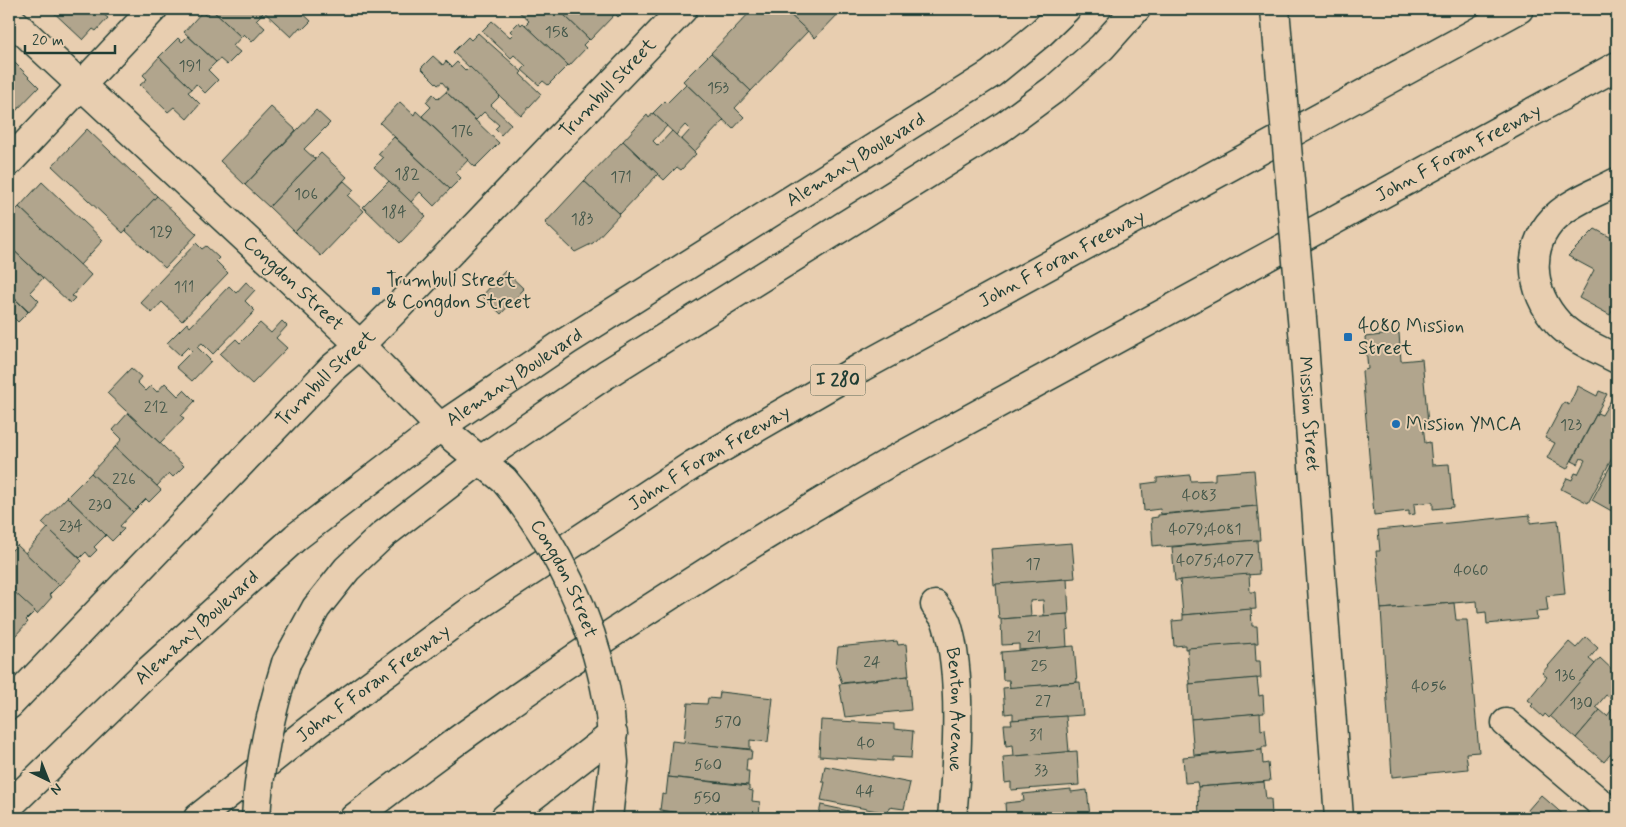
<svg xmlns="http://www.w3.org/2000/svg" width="1626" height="827" font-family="Mynerve,sans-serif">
<rect width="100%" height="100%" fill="#e8ceb0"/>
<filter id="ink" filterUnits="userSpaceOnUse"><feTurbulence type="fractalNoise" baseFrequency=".02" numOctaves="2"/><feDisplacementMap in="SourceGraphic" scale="10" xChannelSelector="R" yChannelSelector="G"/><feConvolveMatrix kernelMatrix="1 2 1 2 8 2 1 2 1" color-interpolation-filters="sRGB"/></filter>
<g filter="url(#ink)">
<!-- building -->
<g fill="#b1a58d" stroke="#1f3d34">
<path d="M50 9H104L106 11 103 14 108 18 96 31 93 29 83 40Z"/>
<path d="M211 9H261L264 12 256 20 265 28 252 42 244 34 241 37Z"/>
<path d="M261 9H298L311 21 303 29 300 27 291 37Z"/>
<path d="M516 9H558L589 39 583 45 586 48 569 66 525 25 529 21Z"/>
<path d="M558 9H610L615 14 590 40Z"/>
<path d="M610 9H626L618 17Z"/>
<path d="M753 9H784L808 31 751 91 711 53Z"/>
<path d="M784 9H843L815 38Z"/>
<path d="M212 10 241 37 233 46 240 52 227 65 220 59 216 62 184 32 202 12 206 16Z"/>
<path d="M492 21 510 37 513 34 510 31 519 22 521 25 523 23 568 65 548 85 543 81 539 85 522 70 526 66 514 55 511 58 482 31Z"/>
<path d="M478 33 522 72 520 74 541 94 521 116 453 52 468 37 471 40Z"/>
<path d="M188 36 216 62 208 70 218 80 205 93 196 84 192 89 159 57 178 38 182 42Z"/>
<path d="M711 53 751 91 735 108 744 117 733 129 683 81Z"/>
<path d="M433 56 443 65 446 61 452 67 457 62 466 71 470 67 500 96 491 105 511 124 501 135 495 129 499 125 484 112 476 120 446 92 448 89 442 82 438 85 421 68Z"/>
<path d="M9 57 39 87 14 113 9 108Z"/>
<path d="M159 57 192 89 188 92 200 104 187 119 174 107 168 112 140 85 147 79 143 75Z"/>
<path d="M686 84 724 120 694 152 681 140 690 130 685 125 676 135 653 113 665 101 667 103Z"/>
<path d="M446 92 499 143 475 167 422 116 431 107 426 102 433 94 438 99Z"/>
<path d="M400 102 414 115 416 111 468 160 456 173 461 178 450 189 380 123Z"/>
<path d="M271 107 296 130 245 185 220 161Z"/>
<path d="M316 110 330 123 304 149 315 159 269 207 245 185Z"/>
<path d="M653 113 667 126 653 141 658 146 672 131 696 154 681 170 677 167 664 180 623 141 647 115 649 118Z"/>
<path d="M87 129 157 196 123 233 52 166Z"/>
<path d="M394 137 450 189 434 206 420 192 411 202 374 167 383 158 378 154Z"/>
<path d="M623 141 658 174 620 214 584 181Z"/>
<path d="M321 153 347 177 295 232 269 207Z"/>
<path d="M344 181 354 190 348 196 364 211 321 256 295 232Z"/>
<path d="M389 181 426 216 400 243 363 207Z"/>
<path d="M584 181 620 214 593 243 575 252 545 223Z"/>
<path d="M42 182 103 240 80 265 19 207Z"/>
<path d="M157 196 197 234 165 268 125 230Z"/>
<path d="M19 207 91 275 72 296 75 298 70 303 9 246V217Z"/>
<path d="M1595 229 1612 238 1613 236 1617 238V302L1610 315 1579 298 1594 270 1568 256Z"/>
<path d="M196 243 202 249 206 246 219 258 216 261 228 273 182 321 162 302 152 313 140 302Z"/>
<path d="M9 246 43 278 30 292 39 301 29 312 9 293Z"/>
<path d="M505 271 524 289 501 314 482 296Z"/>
<path d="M246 282 255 290 245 301 255 311 213 354 202 343 197 347 211 361 192 381 176 367 192 351 188 347 180 355 167 343 187 323 190 327 229 286 236 293Z"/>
<path d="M9 293 28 312 18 322 9 313Z"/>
<path d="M282 321 287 326 276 338 287 348 252 384 220 354 236 339 240 343 260 323 271 333Z"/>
<path d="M1399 333 1401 361 1422 359 1428 424H1423L1425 443 1430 442 1432 465 1449 464 1453 507 1433 509V502L1414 504 1415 514 1409 515V511L1374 515 1362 371 1368 369 1365 337Z"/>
<path d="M131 368 141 377 137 382 146 391 151 386 157 392 165 383 178 396 184 390 195 401 181 416 184 418 160 443 107 393Z"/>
<path d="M1578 386 1597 396 1599 391 1607 394 1567 469 1547 458 1555 443 1545 438 1564 402 1569 405Z"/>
<path d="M1611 400 1617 403V449L1588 503 1561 489 1567 478 1572 480 1575 473 1578 474 1585 460 1581 458 1578 464 1572 461 1597 413 1602 415Z"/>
<path d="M128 413 184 466 173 477 169 473 157 486 115 447 122 439 113 430Z"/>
<path d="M115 447 161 490 149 502 146 499 133 512 91 473Z"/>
<path d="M1617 454V514L1592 500Z"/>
<path d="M1254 470 1257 506 1161 514 1160 509 1144 511 1142 484 1157 482V478L1190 475 1191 481 1215 480V473Z"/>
<path d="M91 473 133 512 120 526 124 529 112 541 67 497Z"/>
<path d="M67 497 106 535 94 547 97 550 90 557 86 552 80 558 42 523Z"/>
<path d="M1257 506 1260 540 1161 547V545L1153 546 1151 518 1158 517V515Z"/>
<path d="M1530 515V523L1558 520 1565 594 1546 596 1548 611 1536 612 1537 619 1487 624 1486 612 1478 613 1477 601 1381 609 1376 551H1380L1378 530Z"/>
<path d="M48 528 82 561 59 585 25 553Z"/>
<path d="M1257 540 1259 574 1175 581 1172 547Z"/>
<path d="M1072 543 1075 578 994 585 991 549Z"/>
<path d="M17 545 59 585 49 595 52 597 37 614 9 587V553Z"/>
<path d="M1249 574 1250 592H1255L1256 609 1183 615 1180 580Z"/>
<path d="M1067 579 1069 614 1044 616 1043 600 1030 601 1031 617 999 619 996 584Z"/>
<path d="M9 587 35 611 26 620 28 622 14 637 9 633Z"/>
<path d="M1454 603 1456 620H1467L1479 752 1466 753 1468 769 1392 777 1381 609Z"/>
<path d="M1251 609 1252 626H1257L1258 643 1185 649V645L1174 646 1172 621 1183 620V615Z"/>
<path d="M1068 614 1069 629 1066 630 1067 647 1019 650V644L1002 645 1001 619Z"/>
<path d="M1586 637 1598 648 1589 659 1595 664 1549 718 1545 714 1543 717 1531 706 1533 704 1528 700 1547 677 1542 673 1569 642 1576 648Z"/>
<path d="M897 641 898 645 906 644 909 676 842 683 836 666 838 647Z"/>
<path d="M1255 643 1256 661H1260L1261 678 1190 684 1187 648Z"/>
<path d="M1074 646 1077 682 1010 688 1009 680H1003L1001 652Z"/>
<path d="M1600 658 1617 674V691L1611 698 1606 695 1596 707 1600 710 1576 738 1550 716Z"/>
<path d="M908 676 911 710 845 717 839 684Z"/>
<path d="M1257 678 1259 696 1263 695 1264 713 1191 719 1189 684Z"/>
<path d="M1080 682 1083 715 1013 720V713L1005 714 1003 688Z"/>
<path d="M1617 691V746L1604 762 1576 738 1600 710 1607 716 1617 703 1611 698Z"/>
<path d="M720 692 773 698 768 742 750 740V749L684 743 688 703 707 704 708 698 719 699Z"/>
<path d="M1260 713 1261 730 1265 729 1267 747H1262V750L1194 755 1191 719Z"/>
<path d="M1066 716 1069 752 1014 756 1013 745 1006 746 1004 724H1012L1011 720Z"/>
<path d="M821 720 894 724V729L913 731 911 758 892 757V761L819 756Z"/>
<path d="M672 741 752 750 751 759H747L746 771H749L748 785 668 777Z"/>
<path d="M1262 750 1263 764 1268 763 1270 781 1198 787 1197 782 1185 783 1183 757Z"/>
<path d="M1077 751 1079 785 1011 790V782L1005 783 1003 757Z"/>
<path d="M825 766 910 783 904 809 889 807 887 813 821 800 825 782H822Z"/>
<path d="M668 777 749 786V790L753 791 752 801 760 802 759 818H716L660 810 662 794 666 795Z"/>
<path d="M1264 782 1266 799H1271L1272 816 1199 818 1198 787Z"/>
<path d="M1071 789V792L1087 790 1090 816 1075 818H1006L1005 803 1024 801 1023 794Z"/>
<path d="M1541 795 1567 818H1521Z"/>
<path d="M821 805 881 818H818Z"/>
<path d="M664 811 716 818H661Z"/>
</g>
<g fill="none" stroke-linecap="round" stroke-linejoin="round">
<!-- minor casing -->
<g stroke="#1f3d34" stroke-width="31">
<g id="minor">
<path id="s1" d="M9 18 360 345 440 427 504 480 513 491"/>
<path d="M9 162 153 9"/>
<path d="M1617 182C1598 192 1577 199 1560 213 1524 242 1529 292 1559 324 1574 340 1598 349 1617 359"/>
<path id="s2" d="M935 605C939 611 945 617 947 624 963 675 957 764 952 818"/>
<path id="s3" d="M9 705 331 369 360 345 395 310 683 9"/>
<path d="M1506 723 1617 817"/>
<path d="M608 818 614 762 610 714"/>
</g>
</g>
<!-- major casing -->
<g stroke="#1f3d34" stroke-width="31">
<g id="major">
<path id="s4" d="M1303 330 1339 818"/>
<path d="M286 663 316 608 347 569 383 535 479 461 605 375 1004 126 1057 87 1102 47 1136 9"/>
<path id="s5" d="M9 806 145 674 296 537 440 427 567 341 991 74 1041 33 1066 9"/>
<path d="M505 818 613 734"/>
</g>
</g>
<!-- highway casing -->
<g stroke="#1f3d34" stroke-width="31">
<g id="highway">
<path id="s6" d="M198 818 314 726 472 610 694 464 862 367 1519 9"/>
<path id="s7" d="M354 818C522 688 700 571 885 465L1617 66"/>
</g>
</g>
<!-- minor -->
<use href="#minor" stroke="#e8ceb0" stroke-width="28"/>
<!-- major -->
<use href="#major" stroke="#e8ceb0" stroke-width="28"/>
<!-- highway -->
<use href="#highway" stroke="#e8ceb0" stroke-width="28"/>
<!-- minor-bridge casing -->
<g stroke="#1f3d34" stroke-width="31" stroke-linecap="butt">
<g id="minor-bridge">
<path id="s8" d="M513 491C565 558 597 630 610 714"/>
</g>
</g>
<!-- major-bridge casing -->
<g stroke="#1f3d34" stroke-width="31" stroke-linecap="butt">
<g id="major-bridge">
<path d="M1275 9 1303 330"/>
<path d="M256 818C259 764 270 714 286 663"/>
</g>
</g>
<!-- minor-bridge -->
<use href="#minor-bridge" stroke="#e8ceb0" stroke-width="28"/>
<!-- major-bridge -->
<use href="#major-bridge" stroke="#e8ceb0" stroke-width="28"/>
</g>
</g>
<!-- markers -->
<g fill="#1f6fb2" stroke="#e8ceb0" stroke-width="2">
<rect x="371" y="286" width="10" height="10" rx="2.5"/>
<rect x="1343" y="332" width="10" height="10" rx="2.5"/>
<circle cx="1396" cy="424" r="5"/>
</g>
<g text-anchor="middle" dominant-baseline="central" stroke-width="4" stroke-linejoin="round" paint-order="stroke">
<!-- number labels -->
<g font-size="16" fill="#44574a">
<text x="557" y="32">158</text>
<text x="190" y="66">191</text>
<text x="718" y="88">153</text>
<text x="462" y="131">176</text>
<text x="407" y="174">182</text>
<text x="621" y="177">171</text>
<text x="306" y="194">106</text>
<text x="394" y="212">184</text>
<text x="582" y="219">183</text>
<text x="161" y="232">129</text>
<text x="184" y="287">111</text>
<text x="156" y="407">212</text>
<text x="1571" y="425">123</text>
<text x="124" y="479">226</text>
<text x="1199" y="495">4083</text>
<text x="100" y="505">230</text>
<text x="71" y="526">234</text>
<text x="1205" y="529">4079;4081</text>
<text x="1215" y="560">4075;4077</text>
<text x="1033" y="564">17</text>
<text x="1471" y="570">4060</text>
<text x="1034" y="637">21</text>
<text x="872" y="662">24</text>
<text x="1039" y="666">25</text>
<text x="1565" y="675">136</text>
<text x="1429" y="686">4056</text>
<text x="1043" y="701">27</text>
<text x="1581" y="703">130</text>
<text x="728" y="722">570</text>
<text x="1036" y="735">31</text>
<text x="866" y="743">40</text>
<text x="708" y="765">560</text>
<text x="1041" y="770">33</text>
<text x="865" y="791">44</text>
<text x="707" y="798">550</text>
</g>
<!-- shield labels -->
<rect fill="#e8ceb0" stroke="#5b6859" stroke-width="1" x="810.5" y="364.5" width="55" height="31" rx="4"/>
<g font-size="18" font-weight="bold" fill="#1f3d34">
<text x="838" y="380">I 280</text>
</g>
<!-- street labels -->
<g font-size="19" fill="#1f3d34" stroke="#e8ceb0">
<text stroke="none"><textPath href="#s3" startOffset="860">Trumbull Street</textPath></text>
<text stroke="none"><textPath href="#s7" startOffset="1291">John F Foran Freeway</textPath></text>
<text stroke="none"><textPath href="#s5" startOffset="1069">Alemany Boulevard</textPath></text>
<text stroke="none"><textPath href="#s6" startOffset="1031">John F Foran Freeway</textPath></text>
<text stroke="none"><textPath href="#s1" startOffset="389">Congdon Street</textPath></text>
<text stroke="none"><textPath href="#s5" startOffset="664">Alemany Boulevard</textPath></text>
<text stroke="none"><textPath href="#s3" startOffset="455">Trumbull Street</textPath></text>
<text stroke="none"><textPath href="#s4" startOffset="84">Mission Street</textPath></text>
<text stroke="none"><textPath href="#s6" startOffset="626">John F Foran Freeway</textPath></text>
<text stroke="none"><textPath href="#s8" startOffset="102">Congdon Street</textPath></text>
<text stroke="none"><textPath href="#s5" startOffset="259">Alemany Boulevard</textPath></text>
<text stroke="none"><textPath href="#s6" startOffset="221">John F Foran Freeway</textPath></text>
<text stroke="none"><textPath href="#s2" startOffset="109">Benton Avenue</textPath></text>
</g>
<!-- poi labels -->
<g font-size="19" fill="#1f3d34" stroke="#e8ceb0" text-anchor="start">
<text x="386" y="280">Trumbull Street<tspan x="386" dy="22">&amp; Congdon Street</tspan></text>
<text x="1358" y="326">4080 Mission<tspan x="1358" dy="22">Street</tspan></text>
<text x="1406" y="424">Mission YMCA</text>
</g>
</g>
<!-- margin -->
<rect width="1626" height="827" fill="none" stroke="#e8ceb0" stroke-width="30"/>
<rect x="15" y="15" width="1596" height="797" fill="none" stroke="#1f3d34" stroke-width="2" filter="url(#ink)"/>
<!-- north arrow -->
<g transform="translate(48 780) rotate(137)" stroke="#e8ceb0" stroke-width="4" paint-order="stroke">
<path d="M0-4L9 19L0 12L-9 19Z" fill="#1f3d34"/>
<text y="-8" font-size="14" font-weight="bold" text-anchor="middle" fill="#1f3d34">N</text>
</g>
<!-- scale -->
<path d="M25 45v8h90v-8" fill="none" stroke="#1f3d34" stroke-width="2.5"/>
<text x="32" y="45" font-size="15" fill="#1f3d34" stroke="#e8ceb0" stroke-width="4" paint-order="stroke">20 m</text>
</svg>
